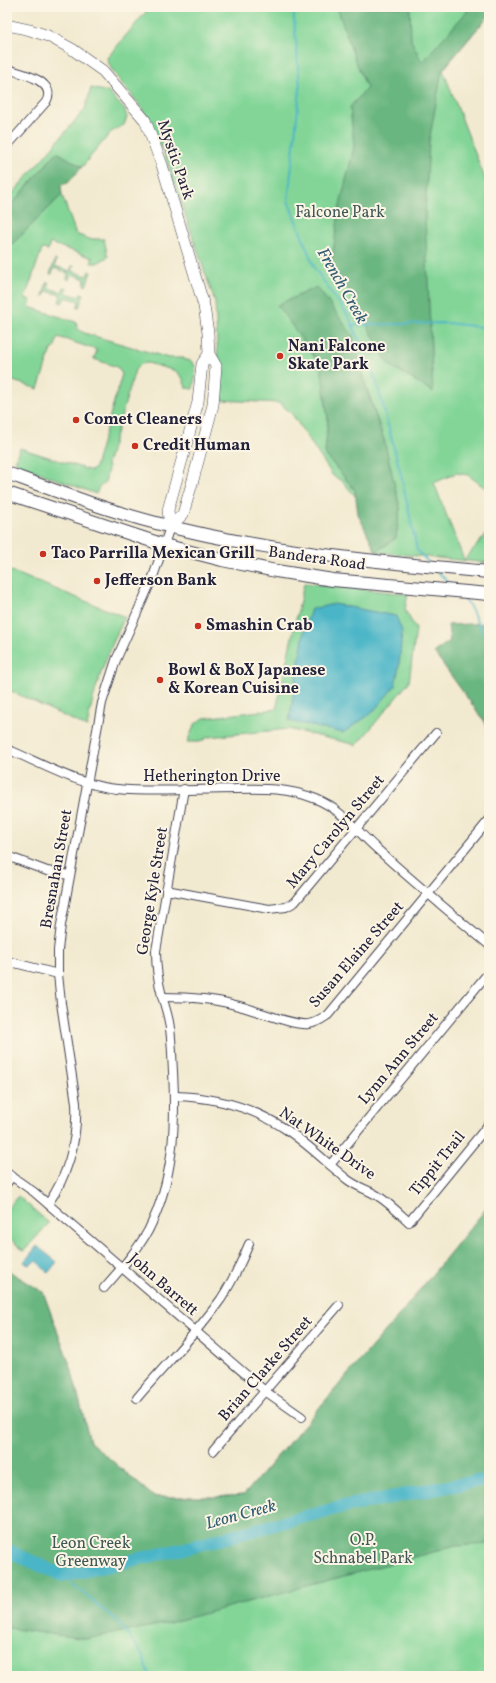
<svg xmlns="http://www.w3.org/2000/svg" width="496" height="1683" font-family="Vollkorn,serif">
<rect width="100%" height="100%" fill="#fcf5e5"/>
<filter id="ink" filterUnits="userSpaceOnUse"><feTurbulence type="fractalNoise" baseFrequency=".025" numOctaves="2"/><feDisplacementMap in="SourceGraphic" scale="8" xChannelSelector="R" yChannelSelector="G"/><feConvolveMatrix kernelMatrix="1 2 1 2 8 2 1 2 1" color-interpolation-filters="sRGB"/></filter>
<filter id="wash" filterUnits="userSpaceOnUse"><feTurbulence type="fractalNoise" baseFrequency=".012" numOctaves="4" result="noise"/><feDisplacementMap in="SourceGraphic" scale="16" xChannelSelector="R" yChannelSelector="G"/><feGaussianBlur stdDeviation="0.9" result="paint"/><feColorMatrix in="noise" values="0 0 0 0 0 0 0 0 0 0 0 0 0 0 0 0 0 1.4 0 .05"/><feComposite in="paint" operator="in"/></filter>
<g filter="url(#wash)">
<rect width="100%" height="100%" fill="#f2ead0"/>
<!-- green -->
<g fill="#82d597" stroke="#527c69">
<path d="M150 7H489V15L443 70 489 189V491L468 475 456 473 434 483 464 560 489 531V563L376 552 396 538 400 508 384 440 362 373 324 391 328 419 325 454 355 490 356 497 342 481 333 476 292 414 280 403 220 400 215 302 164 153C157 137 150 121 140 106 131 92 110 73 107 58Z"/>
<path d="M91 88 108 92 125 110 127 117 124 125 111 132 82 167 57 152 7 210V200L85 109Z"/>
<path d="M62 195 76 234 89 239H104L108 257 97 263H91L93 258 50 243 48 250 42 249 25 298 31 300 29 307 76 322 78 329 84 333 169 358H184V360C201 359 195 378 193 389L186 388 183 379 176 371 148 363 141 364 135 370 107 464 108 469 105 483 99 487 96 494 16 464V457L20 448 92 471 95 467 122 374 117 367 94 359 97 350 58 337 54 349 51 350 38 389 7 379V308L11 301 7 298V249Z"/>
<path d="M55 260H56L55 266 70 271 72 266H74L72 271 87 276 89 271 91 272 86 286 84 285 85 279 71 274 69 280 67 279 68 273 54 268 52 274H50Z"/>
<path d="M47 282 49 283 48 288 62 292 64 287 67 288 66 293 80 297 81 293 84 294 79 307H77L79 301 65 297 62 303 59 302 61 295 46 291 44 296H43Z"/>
<path d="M8 570 125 617C107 654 94 686 87 727L7 689Z"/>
<path d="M304 583 408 594 405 610 416 629 409 682 357 745 288 729 208 737 200 742H187L195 724 204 718 276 709Z"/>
<path d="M18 1196 49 1223 24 1251 7 1236V1209Z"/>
<path d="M489 1208V1676H7V1270L43 1292 71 1368 90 1442 154 1497H216L244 1495 453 1253Z"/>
</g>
<!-- forest -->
<g fill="#69b680" stroke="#466c5e">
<path d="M337 7H410L411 40 422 62 471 7H489V15L442 70 429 142 425 217 433 392 388 364 345 284 331 265 340 205 354 147 350 107 367 88 355 60Z"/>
<path d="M57 152 82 167 68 183 61 185 62 195 7 249V210Z"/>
<path d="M317 287 353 336 366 388 384 440 400 508 396 538 376 552 358 514 355 490 325 454 328 419 321 366 277 305Z"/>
<path d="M489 623V728L434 652 450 641 448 625Z"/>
<path d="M489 1205V1544L456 1546 169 1623 86 1639 7 1628V1270L43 1292 71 1368 90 1442 154 1497H216L244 1495 400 1314Z"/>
</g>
<!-- water -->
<g fill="#4ab5c7" stroke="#366c81">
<path d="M334 604 396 616 402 631 399 666 395 686 372 713 343 733 289 721 304 631 311 609Z"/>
<path d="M37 1246 57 1262 48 1273 36 1261 28 1265 24 1262Z"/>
</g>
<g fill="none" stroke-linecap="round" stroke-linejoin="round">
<!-- stream -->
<g stroke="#4ab5c7" stroke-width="2">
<path d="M293 7 300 88 288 201 315 269 349 317 377 383 401 475 417 550 428 562"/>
<path d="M353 325 448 323 489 328"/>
<path d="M438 572 452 586"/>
<path d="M462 596C476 610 475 626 489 640"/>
<path d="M63 1576 119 1623 142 1654 150 1676"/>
</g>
<!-- river -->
<path stroke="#4ab5c7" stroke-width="13" d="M7 1550 63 1576 191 1547 341 1507 477 1481 489 1482"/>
</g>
</g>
<g filter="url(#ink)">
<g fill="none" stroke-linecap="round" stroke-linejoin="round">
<!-- street casing -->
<g stroke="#414051" stroke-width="10">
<g id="street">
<path d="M7 69C21 73 58 81 46 102L7 146"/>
<path d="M7 749C43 764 78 785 117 789 155 793 197 789 235 789 263 788 289 788 316 799 341 809 357 831 376 848 413 882 451 913 489 945"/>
<path d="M7 856 47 871 69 875"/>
<path d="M166 890 269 909 286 907 295 902 436 733"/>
<path d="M7 961 58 974"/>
<path d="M162 997C186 997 212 998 235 1005 254 1009 292 1026 309 1024 317 1023 322 1019 328 1015L489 820"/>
<path d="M174 1096C215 1097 253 1107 287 1130 309 1145 328 1164 348 1180 357 1187 369 1190 378 1196 389 1203 399 1213 409 1222L489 1124"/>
<path d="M330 1165 489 972"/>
<path d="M7 1173 34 1192 265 1391 302 1417"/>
<path d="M7 1183 12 1176"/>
<path d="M48 1204C69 1173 78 1141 76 1103L61 1003 58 974V950L61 925 102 703 116 660 153 577 170 527"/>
<path d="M104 1288C120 1270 136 1252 148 1231 174 1180 176 1126 173 1071 172 1057 172 1043 170 1029 169 1017 165 1007 162 996 158 981 156 967 156 951L184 789"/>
<path d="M137 1398C165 1365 196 1334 221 1299 232 1282 241 1263 249 1244"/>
<path d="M213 1451 339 1305"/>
</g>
</g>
<!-- secondary casing -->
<g stroke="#414051" stroke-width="12">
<path id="secondary" d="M7 25 30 30 48 36 72 49 103 71 145 120 162 165 204 306 208 333 209 354 216 366 213 405 193 480 183 514 170 527 168 510 198 402 202 364 209 354"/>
</g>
<!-- primary casing -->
<g stroke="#414051" stroke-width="14">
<g id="primary">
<path d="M7 473C56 491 106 510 156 523 265 552 378 562 489 572"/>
<path d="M7 493 164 545 222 560 276 571 333 580 489 594"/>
</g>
</g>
<!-- street -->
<use href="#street" stroke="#fff" stroke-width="8"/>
<!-- secondary -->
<use href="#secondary" stroke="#fff" stroke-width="11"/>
<!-- primary -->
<use href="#primary" stroke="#fff" stroke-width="12"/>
</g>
</g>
<!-- markers -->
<g fill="#c8321e" stroke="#fcf5e5" stroke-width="1.5">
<circle cx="280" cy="356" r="4"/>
<circle cx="76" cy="420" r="4"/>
<circle cx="135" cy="446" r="4"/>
<circle cx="43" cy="554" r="4"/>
<circle cx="97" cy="581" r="4"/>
<circle cx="198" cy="626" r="4"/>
<circle cx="160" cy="680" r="4"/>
</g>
<g text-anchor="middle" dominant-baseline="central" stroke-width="4" stroke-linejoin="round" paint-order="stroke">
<!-- street labels -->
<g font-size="16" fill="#22223b" stroke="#fcf5e5">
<text transform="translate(175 160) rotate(71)">Mystic Park</text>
<text transform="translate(317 559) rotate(8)">Bandera Road</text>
<text x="212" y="777">Hetherington Drive</text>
<text transform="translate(336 832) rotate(-50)">Mary Carolyn Street</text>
<text transform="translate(57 869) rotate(-80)">Bresnahan Street</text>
<text transform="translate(153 891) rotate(-81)">George Kyle Street</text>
<text transform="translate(357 955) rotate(-49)">Susan Elaine Street</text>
<text transform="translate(399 1059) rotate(-50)">Lynn Ann Street</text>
<text transform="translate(327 1144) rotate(35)">Nat White Drive</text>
<text transform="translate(438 1164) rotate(-51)">Tippit Trail</text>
<text transform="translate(163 1285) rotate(41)">John Barrett</text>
<text transform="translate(266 1369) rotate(-49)">Brian Clarke Street</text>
</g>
<!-- park labels -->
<g font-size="16" fill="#3f5857" stroke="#fcf5e5">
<text x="340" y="213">Falcone Park</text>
<text x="363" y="1541">O.P.<tspan x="363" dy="18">Schnabel Park</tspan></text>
<text x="91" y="1544">Leon Creek<tspan x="91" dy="18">Greenway</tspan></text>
</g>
<!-- poi labels -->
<g font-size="16" font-weight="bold" fill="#22223b" stroke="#fcf5e5" text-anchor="start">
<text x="288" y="347">Nani Falcone<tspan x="288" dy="18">Skate Park</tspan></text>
<text x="84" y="420">Comet Cleaners</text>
<text x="143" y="446">Credit Human</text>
<text x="51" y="554">Taco Parrilla Mexican Grill</text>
<text x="105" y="581">Jefferson Bank</text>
<text x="206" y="626">Smashin Crab</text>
<text x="168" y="671">Bowl &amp; BoX Japanese<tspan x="168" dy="18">&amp; Korean Cuisine</tspan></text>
</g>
<!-- water labels -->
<g font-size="17" font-style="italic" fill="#325d73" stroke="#fcf5e5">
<text transform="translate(342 286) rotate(60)">French Creek</text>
<text transform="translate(241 1515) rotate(-15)">Leon Creek</text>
</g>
</g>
<!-- margin -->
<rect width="496" height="1683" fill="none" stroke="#fcf5e5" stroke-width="24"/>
</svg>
